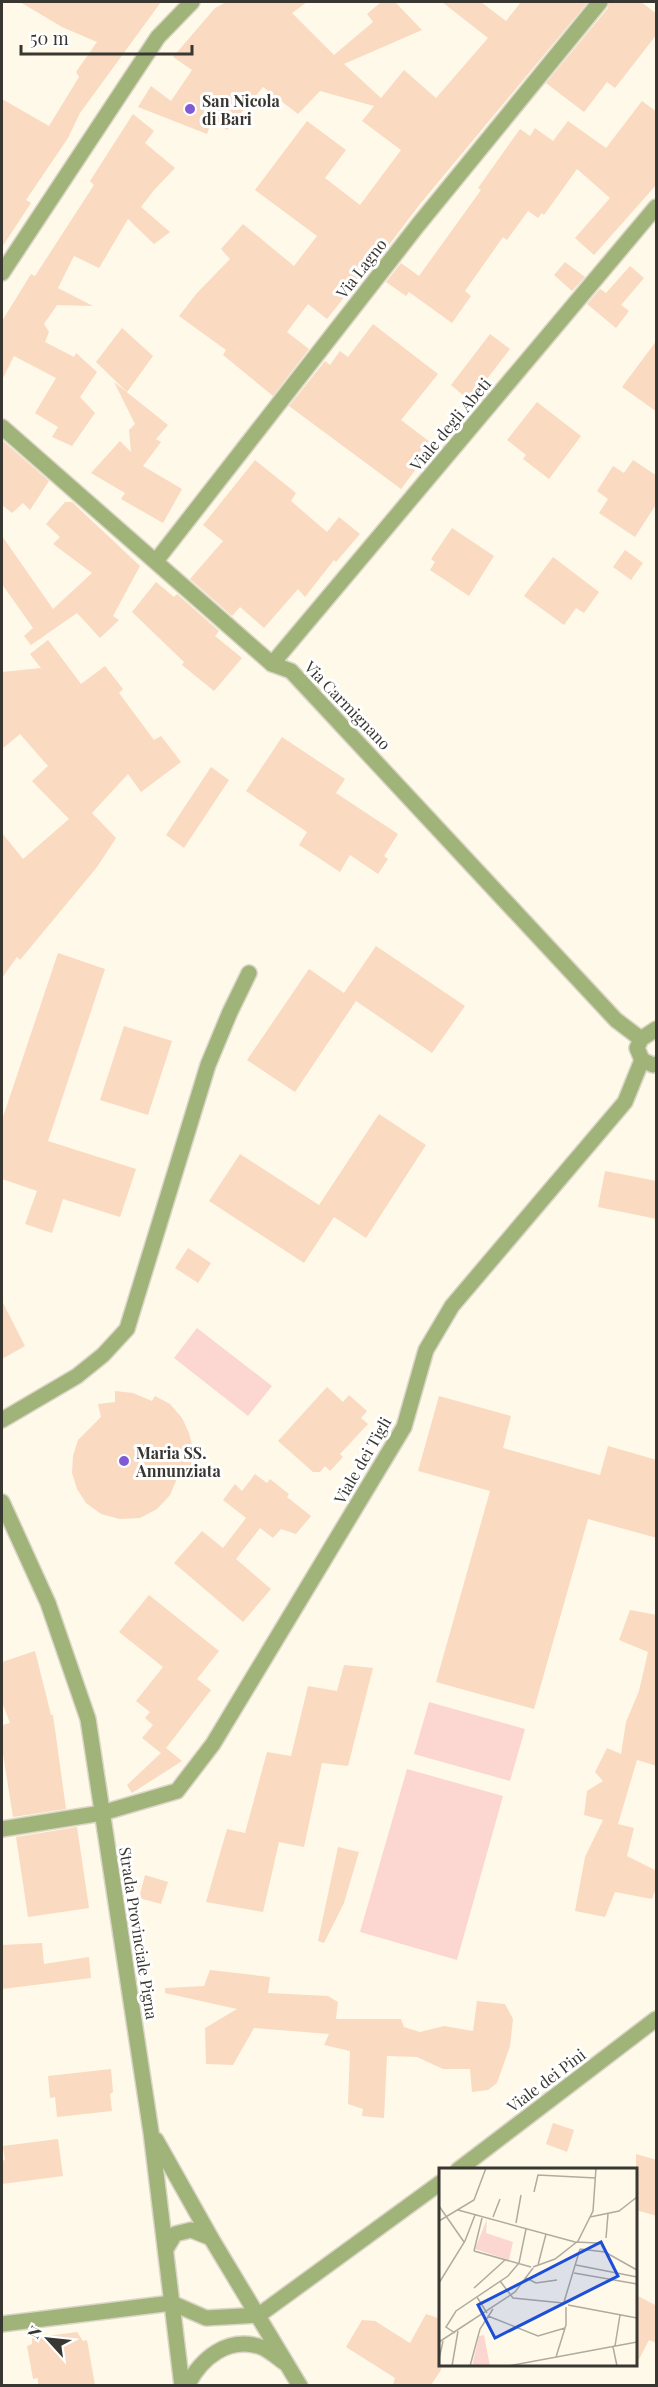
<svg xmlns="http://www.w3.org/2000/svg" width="658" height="2387" font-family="'Playfair Display',serif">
<rect width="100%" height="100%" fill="#fff9e9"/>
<!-- green -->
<g fill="#fcd7d1">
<path d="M197 1328 272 1386 248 1416 174 1358Z"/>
<path d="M429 1702 525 1729 510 1781 414 1754Z"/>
<path d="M407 1769 503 1796 457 1960 360 1932Z"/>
</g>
<!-- building -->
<g fill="#fadac1">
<path d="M20 2H161L80 113 68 138 26 200 31 203 2 247V99L49 126 79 77 76 72 97 42 62 27Z"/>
<path d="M226 2H307L292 13 334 55 373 22 367 14 381 2H395L422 30 344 64 381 98 404 70 436 98 488 38 442 2H481L506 21 521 2H588L420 204 367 274 364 272 327 319 308 304 287 332 309 349 273 396 223 355 226 350 179 316 197 293 230 259 221 249 243 224 294 266 317 236 255 190 307 121 346 150 325 178 360 205 401 150 362 121 374 106 320 91 298 114 263 87 227 130 211 119 206 126 209 128 207 134 138 107 151 86 171 101 192 70 173 57 215 8Z"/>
<path d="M609 2H641L657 14V34L615 88 607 82 584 112 546 83 608 8Z"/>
<path d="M642 101 657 112V184L594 255 575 238 610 198 577 169 544 215 542 213 538 218 528 211 507 240 503 237 465 291 471 296 452 323 409 292 406 296 386 282 401 263 419 276 481 190 478 188 520 129 530 136 535 128 553 141 568 121 606 148Z"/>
<path d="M133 114 154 131 145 143 175 168 154 190 141 207 170 232 154 244 128 219 99 268 74 256 58 288 93 306 57 305 44 324 49 332 45 342 74 357 76 353 97 372 80 397 95 413 72 446 52 437 58 427 35 413 56 378 14 356 2 380V321L31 274 35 276 94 185 90 181Z"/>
<path d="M565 262 585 277 572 291 554 275Z"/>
<path d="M630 266 644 278 621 305 629 311 616 328 587 304 600 289 606 293Z"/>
<path d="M373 324 438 374 401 420 434 445 401 489 289 406 325 361 330 365 340 351 348 357Z"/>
<path d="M122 328 153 356 127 392 96 362Z"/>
<path d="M490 334 510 349 470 401 451 385Z"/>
<path d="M657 340V412L622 387Z"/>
<path d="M114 382 168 425 156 439 161 442 143 466 182 489 163 523 121 499 125 493 91 473 120 441 131 452 129 430 135 424Z"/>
<path d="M537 402 581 436 549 479 523 459 526 455 507 440Z"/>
<path d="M2 440 49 481 30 510 23 503 12 513 2 505Z"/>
<path d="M255 460 296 493 291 501 327 532 339 517 360 534 336 562 334 560 305 597 298 589 264 628 240 607 232 616 190 579 223 541 203 525Z"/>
<path d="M633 460 657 476V503L635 537 599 513 608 499 597 491 613 466 624 473Z"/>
<path d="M65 502H72L140 566 113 616 119 620 100 638 77 613 31 645 24 636 33 628 2 584V536L53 609 92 573 53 544 60 537 46 524Z"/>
<path d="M452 528 494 556 469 596 430 570 435 562 431 559Z"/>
<path d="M625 550 643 563 631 580 613 567Z"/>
<path d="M553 557 599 592 584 613 576 608 564 625 524 596Z"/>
<path d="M156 582 174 597 177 594 219 631 215 636 242 658 214 691 182 665 184 662 132 612Z"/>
<path d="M48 640 81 684 105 666 123 689 119 693 154 740 161 736 181 762 141 792 128 774 92 813 116 838 97 867 20 960 17 957 2 978V833L23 859 69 819 32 781 48 766 20 734 2 749V672L41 668 30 654Z"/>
<path d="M282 737 345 779 336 793 398 834 384 856 388 859 378 874 350 855 340 872 299 845 307 832 246 791Z"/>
<path d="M211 767 229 780 184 848 166 835Z"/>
<path d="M376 946 465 1006 432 1053 356 1001 295 1092 247 1060 309 969 344 993Z"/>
<path d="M58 953 105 969 48 1141 136 1169 120 1217 63 1199 52 1233 25 1224 37 1191 2 1179V1120Z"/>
<path d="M124 1026 172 1041 148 1115 100 1100Z"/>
<path d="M379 1114 426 1145 366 1238 334 1217 304 1263 209 1201 240 1154 319 1205Z"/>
<path d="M605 1171 657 1181V1219L598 1207Z"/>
<path d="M188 1248 211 1263 198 1283 175 1268Z"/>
<path d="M2 1301 25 1346 2 1359Z"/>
<path d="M327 1387 343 1402 349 1395 367 1411 361 1418 368 1424 340 1454 343 1457 330 1471 325 1466 320 1472H313L278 1441Z"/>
<path d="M115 1391 133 1393 152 1401 155 1396 170 1404 182 1418 189 1433 193 1449 191 1465 186 1479 178 1476 170 1495 157 1509 140 1518 120 1519 101 1514 86 1503 77 1489 72 1473 73 1456 78 1440 101 1417 98 1404 115 1402Z"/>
<path d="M439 1396 511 1416 503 1448 600 1475 608 1446 657 1460V1538L588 1519 534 1709 436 1682 490 1491 418 1471Z"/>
<path d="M255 1474 267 1483 270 1479 289 1494 287 1497 311 1516 296 1534 281 1529 273 1538 260 1528 236 1559 271 1589 243 1622 174 1563 202 1531 223 1548 246 1518 223 1500 235 1484 242 1491Z"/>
<path d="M149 1595 219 1651 197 1679 211 1690 163 1752 166 1748 182 1761 132 1793 127 1785 161 1753 142 1738 153 1725 145 1718 150 1712 136 1701 163 1667 119 1632Z"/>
<path d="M630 1610 657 1615V1766L637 1760 618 1824 634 1828 627 1856 657 1871V1885L652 1899 615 1892 605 1917 575 1911 585 1857 603 1820 584 1815 587 1791 603 1781 595 1772 607 1748 621 1754 626 1722 639 1691 648 1652 619 1640Z"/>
<path d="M35 1651 51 1715H53L66 1809 13 1817 2 1748V1725L10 1723 2 1702V1662Z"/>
<path d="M344 1665 373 1668 348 1766 322 1763 304 1847 279 1842 263 1912 206 1902 227 1829 245 1833 267 1752 291 1756 308 1686 337 1691Z"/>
<path d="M77 1827 89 1908 28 1917 16 1837Z"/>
<path d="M338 1847 359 1852 344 1903 324 1943 318 1941Z"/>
<path d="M145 1875 168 1882 161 1904 139 1898Z"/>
<path d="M42 1943 44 1964 89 1957 91 1978 2 1989V1945Z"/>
<path d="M210 1970 270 1977 268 1993 328 1996 338 2002 336 2019H401L404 2027 420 2032 444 2026 473 2031 477 2001 505 2004 513 2019 510 2046 497 2083 488 2090 472 2092 470 2069H443L417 2057 387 2056 384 2118 362 2116 363 2109 348 2104 350 2051 324 2045 329 2034 254 2028 233 2065 206 2064 205 2028 237 2009 165 1993V1988L204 1986Z"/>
<path d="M111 2069 113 2092 110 2094 112 2111 57 2117 55 2097 50 2098 48 2076Z"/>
<path d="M553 2123 574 2130 567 2152 546 2144Z"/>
<path d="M58 2139 63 2176 2 2184V2161L5 2160 3 2146Z"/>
<path d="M636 2154 657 2160V2216L636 2210Z"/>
<path d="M636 2295 657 2306V2343L649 2340 636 2365Z"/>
<path d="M426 2314 441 2319V2370L431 2385H393L395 2378 346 2347 362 2320 375 2321 410 2343Z"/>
<path d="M77 2332 83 2341 87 2340 95 2385H38V2378L33 2379 27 2346 32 2344V2338Z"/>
</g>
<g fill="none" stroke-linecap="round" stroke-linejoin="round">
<!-- minor casing -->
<g stroke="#dbd6c8" stroke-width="18">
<g id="minor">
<path d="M2 273 158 37 192 2"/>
<path d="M2 427 272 664 291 671 616 1020 641 1039"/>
<path d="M156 561 418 225 600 2"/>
<path d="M272 664 656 207"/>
<path d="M656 1029 641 1039 637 1048 642 1060 653 1065 656 1064"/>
<path d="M2 1420 77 1376 103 1355 127 1329 208 1065 230 1012 249 973"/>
<path d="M2 1502 48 1603 88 1719 151 2132 182 2386"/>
<path d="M2 1829 102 1813 177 1791 213 1744 404 1427 426 1350 452 1306 625 1102 642 1060"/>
<path d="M156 2140 211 2238 300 2386"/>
<path d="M458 2170 656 2019"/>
<path d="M166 2249 175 2234 191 2230 211 2238"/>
<path d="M172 2303 206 2318 259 2315"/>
<path d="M259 2315 440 2183"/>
<path d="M2 2324 172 2303"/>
<path d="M187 2386C201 2358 228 2336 261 2347 269 2350 278 2358 285 2363"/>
</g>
</g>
<!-- minor -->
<use href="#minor" stroke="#a0b47a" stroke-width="15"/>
</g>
<!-- markers -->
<g fill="#805bd6" stroke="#fff" stroke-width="2">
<circle cx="190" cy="109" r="6"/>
<circle cx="124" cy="1461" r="6"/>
</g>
<g text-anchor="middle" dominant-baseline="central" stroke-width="6" stroke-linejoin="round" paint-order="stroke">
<!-- poi labels -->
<g font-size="16" font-weight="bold" fill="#393731" stroke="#fff" text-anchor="start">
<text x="202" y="100">San Nicola<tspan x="202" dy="18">di Bari</tspan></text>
<text x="136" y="1452">Maria SS.<tspan x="136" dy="18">Annunziata</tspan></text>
</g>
<!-- street labels -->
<g font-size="16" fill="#393731" stroke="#fff">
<text transform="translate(361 268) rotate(-52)">Via Lagno</text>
<text transform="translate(450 424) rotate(-50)">Viale degli Abeti</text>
<text transform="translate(348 705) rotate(46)">Via Carmignano</text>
<text transform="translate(362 1460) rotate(-60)">Viale dei Tigli</text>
<text transform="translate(139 1933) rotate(81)">Strada Provinciale Pigna</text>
<text transform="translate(546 2080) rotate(-37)">Viale dei Pini</text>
</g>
</g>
<!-- overview -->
<g transform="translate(439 2168)">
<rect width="198" height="198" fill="#fff9e9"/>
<path d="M48 51 47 65 74 74 70 92 36 81ZM45 167 51 198H33L40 168Z" fill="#fcd7d1"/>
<path fill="none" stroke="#b0ab9f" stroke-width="1.5" d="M95 24 99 7 157 10M0 38 25 74M19 42 136 74 159 75M54 49 61 31M151 49 180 43 198 29M0 53 35 32 47 0M77 55 82 27M167 70 169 46M141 81 166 84 198 102M35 83 92 99M35 83 43 50M99 97 107 66M137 97 198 109M94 99 116 91 139 73 154 43 157 0M135 105 198 116M87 110 97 115 118 112M61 113 74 130 124 135M0 115 26 73 36 47M35 120 66 92M38 129 48 145M125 134 141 81M129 137 198 150M49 148 99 168 126 160M16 165 7 159 17 143 69 108 80 95 87 61M0 174 76 124 94 100M176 178 181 147M174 179 178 198M117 189 127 157V139M0 191 4 173M13 198 19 163M31 198 41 161 54 141M69 198 198 174"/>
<path fill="#1d4ed8" fill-opacity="0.15" stroke="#1d4ed8" stroke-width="3" d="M162 74 179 108 56 170 39 137Z"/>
<rect width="198" height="198" fill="none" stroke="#393731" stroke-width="3"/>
</g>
<!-- border -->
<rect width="658" height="2387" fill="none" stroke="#393731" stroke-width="6"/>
<!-- north arrow -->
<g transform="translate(48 2339) rotate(297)" stroke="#ffffff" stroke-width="4.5" paint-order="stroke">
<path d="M0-4.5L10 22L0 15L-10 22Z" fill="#393731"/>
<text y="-9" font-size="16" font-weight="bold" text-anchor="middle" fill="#393731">N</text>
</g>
<!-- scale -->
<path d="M21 45v9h171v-9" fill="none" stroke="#393731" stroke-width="3"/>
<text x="30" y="45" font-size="18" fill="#393731" stroke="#ffffff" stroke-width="4.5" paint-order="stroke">50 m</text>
</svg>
